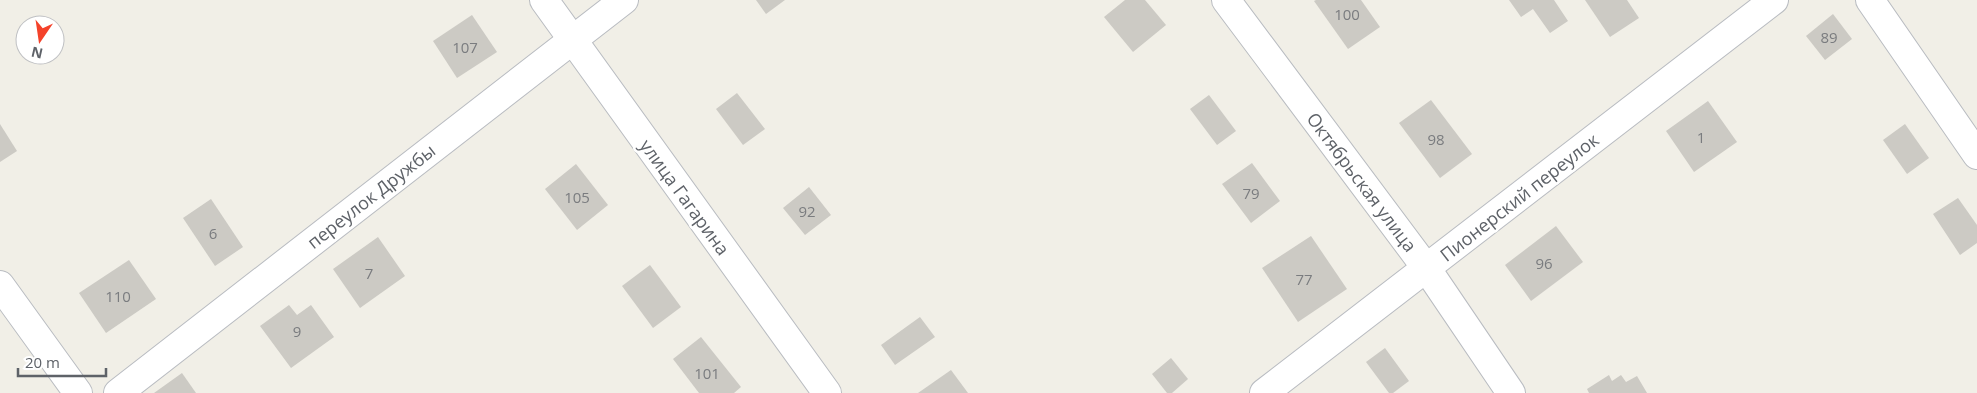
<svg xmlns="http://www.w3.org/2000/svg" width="1977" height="393" font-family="'Open Sans',sans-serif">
<rect width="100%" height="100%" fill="#f1efe7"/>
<!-- building -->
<g fill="#cccac4">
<path d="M756 0H785L766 14Z"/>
<path d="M1125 0H1145L1166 25 1133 52 1104 17Z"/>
<path d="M1316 0H1361L1380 27 1348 49 1314 1Z"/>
<path d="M1509 0H1554L1568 21 1550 33 1533 9 1521 17Z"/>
<path d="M1585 0H1627L1639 18 1610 37Z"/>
<path d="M1833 14 1852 39 1825 60 1806 36Z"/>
<path d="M472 15 497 52 457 78 433 41Z"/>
<path d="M737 93 765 129 743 145 716 109Z"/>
<path d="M1209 95 1236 131 1217 145 1190 109Z"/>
<path d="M1431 100 1472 154 1440 178 1399 123Z"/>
<path d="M1708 101 1737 142 1694 172 1666 131Z"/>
<path d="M0 124 17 151 0 162Z"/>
<path d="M1905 124 1929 158 1907 174 1883 140Z"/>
<path d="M1252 163 1280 201 1251 223 1222 184Z"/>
<path d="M576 164 608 205 577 230 545 189Z"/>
<path d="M809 187 831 215 805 235 783 208Z"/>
<path d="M1958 198 1977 225V243L1960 255 1933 214Z"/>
<path d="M211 199 243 247 215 266 183 218Z"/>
<path d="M1556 226 1583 262 1531 301 1505 265Z"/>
<path d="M1311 236 1347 289 1298 322 1262 268Z"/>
<path d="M378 237 405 276 360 308 333 269Z"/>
<path d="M129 260 156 299 106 333 79 293Z"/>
<path d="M650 265 681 307 653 328 622 286Z"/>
<path d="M289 305 297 315 311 305 334 337 291 368 260 326Z"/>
<path d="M920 317 935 337 895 365 881 345Z"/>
<path d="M701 337 741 387 734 393H699L673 359Z"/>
<path d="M1385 348 1409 381 1393 393H1389L1366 362Z"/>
<path d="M1171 358 1188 379 1172 393H1167L1152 374Z"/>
<path d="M951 370 968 393H918Z"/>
<path d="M182 373 196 393H154Z"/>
<path d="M1609 375 1612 381 1621 375 1626 382 1637 376 1647 393H1589L1587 389Z"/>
</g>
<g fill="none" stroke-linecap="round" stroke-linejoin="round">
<!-- minor casing -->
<g stroke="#b9bcc1" stroke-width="30">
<g id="minor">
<path d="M544 0 827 393"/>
<path d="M1226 0 1427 269 1511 393"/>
<path d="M1870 0 1977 155"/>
<path d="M0 285 78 393"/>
<path d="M118 393 624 0"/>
<path d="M1264 393 1774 0"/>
</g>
</g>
<!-- minor -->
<use href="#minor" stroke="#fff" stroke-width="28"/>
</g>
<g text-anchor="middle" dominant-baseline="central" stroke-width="5" stroke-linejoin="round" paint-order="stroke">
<!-- number labels -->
<g font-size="15" fill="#7a7c7f">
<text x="1347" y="14">100</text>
<text x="1829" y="37">89</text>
<text x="465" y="47">107</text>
<text x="1701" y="137">1</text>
<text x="1436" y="139">98</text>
<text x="1251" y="193">79</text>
<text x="577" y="197">105</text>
<text x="807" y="211">92</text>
<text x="213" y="233">6</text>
<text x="1544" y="263">96</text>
<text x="369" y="273">7</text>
<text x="1304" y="279">77</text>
<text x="118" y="296">110</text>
<text x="297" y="331">9</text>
<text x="707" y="373">101</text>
</g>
<!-- street labels -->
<g font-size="18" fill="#5e6268" stroke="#fff">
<text transform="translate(1362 182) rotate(53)">Октябрьская улица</text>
<text transform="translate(371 196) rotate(-38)">переулок Дружбы</text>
<text transform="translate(685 197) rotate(54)">улица Гагарина</text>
<text transform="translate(1519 197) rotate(-38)">Пионерский переулок</text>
</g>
</g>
<!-- north arrow -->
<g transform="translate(40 40) rotate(193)"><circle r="24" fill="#ffffff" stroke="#bfc0c3"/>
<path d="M0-4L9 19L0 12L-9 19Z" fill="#f4422a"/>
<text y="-8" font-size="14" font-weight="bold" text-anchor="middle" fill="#5e6268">N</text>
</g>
<!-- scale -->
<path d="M18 368v8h88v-8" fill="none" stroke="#5e6268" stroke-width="2.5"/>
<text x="25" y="368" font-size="15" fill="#5e6268" stroke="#ffffff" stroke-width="4" paint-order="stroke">20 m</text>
</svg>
